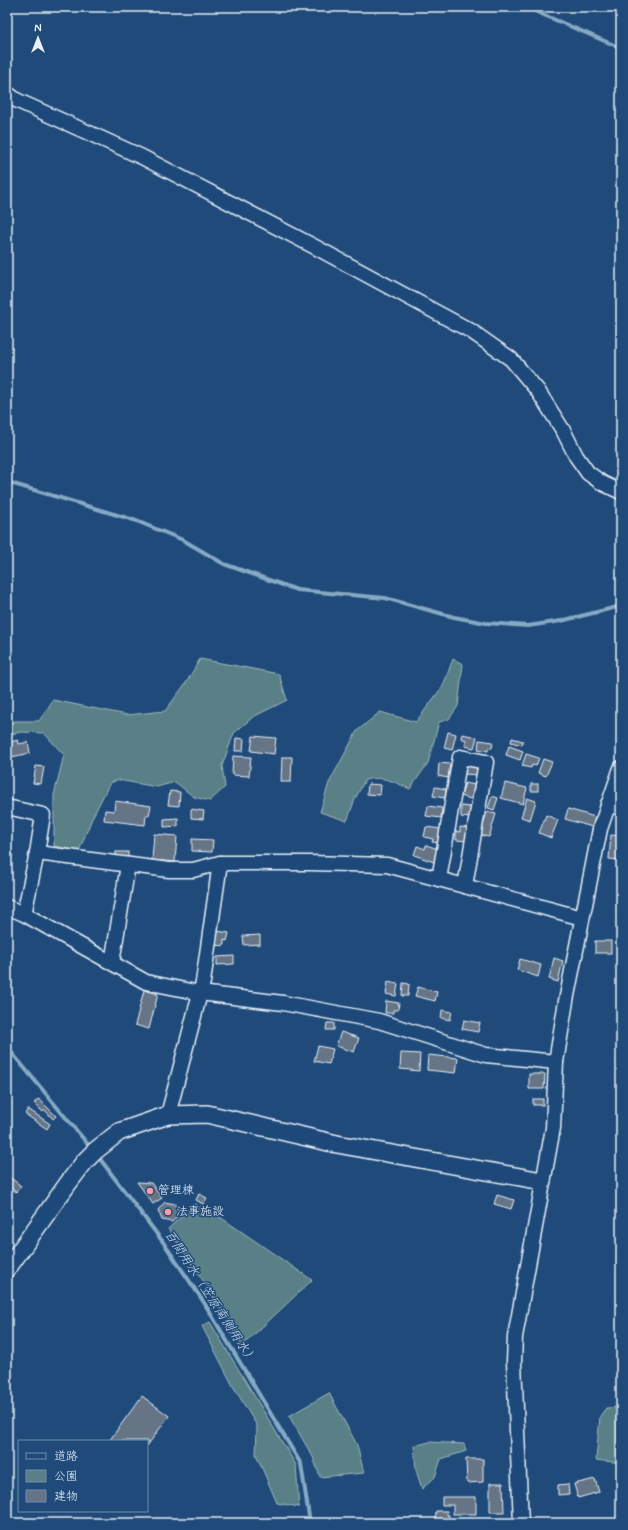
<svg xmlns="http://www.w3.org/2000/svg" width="628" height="1530" font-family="Mynerve,'Klee One',sans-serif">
<rect width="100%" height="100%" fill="#1f4a7a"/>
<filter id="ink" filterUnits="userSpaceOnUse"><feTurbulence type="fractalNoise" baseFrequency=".025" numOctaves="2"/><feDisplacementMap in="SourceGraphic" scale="8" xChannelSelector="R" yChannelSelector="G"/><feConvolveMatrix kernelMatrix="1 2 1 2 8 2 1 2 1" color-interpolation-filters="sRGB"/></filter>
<g filter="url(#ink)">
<!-- green -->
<g fill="#598086" stroke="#a0b8bf">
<path d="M200 659 279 674 287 700 253 717 234 733 222 766 225 787 210 801 194 797 175 782 157 787 118 780 110 783 93 816 79 851 54 846V795L64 755 44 733 21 732 7 735V721H39L53 700 127 715 165 711 186 683Z"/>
<path d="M453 659 463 664 458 706 449 719 439 722 428 763 410 789C394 782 383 775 365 780L355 799 347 821 320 812 329 783 357 731 380 712 416 722 443 686Z"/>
<path d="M194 1204 223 1219 312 1280 242 1346 206 1285 168 1229Z"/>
<path d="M210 1322 296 1465 299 1507 277 1503 256 1454 257 1426 233 1386 202 1326Z"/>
<path d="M329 1393 357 1445 364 1473 320 1477 313 1457 289 1416Z"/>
<path d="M621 1407V1463L596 1460 600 1416 606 1408Z"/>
<path d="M429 1442 464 1444 466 1451 441 1459 435 1477 422 1489 416 1470 414 1446Z"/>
</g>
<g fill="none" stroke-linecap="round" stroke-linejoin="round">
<!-- stream -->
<g stroke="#86aac4" stroke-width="4">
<path d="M525 7 621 48"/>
<path d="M7 482 134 520 183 540 224 564 297 590 385 598 454 617 486 623 528 626 561 621 621 606"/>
<path d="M7 1047 91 1148"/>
<path d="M97 1155 163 1242 203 1301 301 1464 310 1523"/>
</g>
</g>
<!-- building -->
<g fill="#667486" stroke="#e8f1f8">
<path d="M448 732 456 734 452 750 444 748Z"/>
<path d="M462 734 477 737 474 748 465 746 466 740 461 738Z"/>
<path d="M253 736 276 738 274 754 251 751Z"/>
<path d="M236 738 244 739 243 751H235Z"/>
<path d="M512 738 523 741 522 745 511 742Z"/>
<path d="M18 740 19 744 28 742 30 753 7 758V743Z"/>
<path d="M479 740 493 742 492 748H488V751L478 749Z"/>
<path d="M509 746 523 751 520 760 506 755Z"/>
<path d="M526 754 539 758 536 766 532 765 531 768 522 766Z"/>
<path d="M233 756 251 757 249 776 232 775Z"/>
<path d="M282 757H292L291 782H281Z"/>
<path d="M543 759 552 762 546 776 538 773Z"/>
<path d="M439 763 450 764 448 778 438 776Z"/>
<path d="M465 765 476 766 478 775 464 774Z"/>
<path d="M36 766 44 767 41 784 33 783Z"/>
<path d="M465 783 475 785 471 799 461 796Z"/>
<path d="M505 783 527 788 523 804 501 798Z"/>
<path d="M368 784 381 785 380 795 367 794Z"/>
<rect x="531" y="784" width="7" height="7"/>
<path d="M435 787 446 789 445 798 433 796Z"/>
<path d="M170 791 180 792 179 806 168 805Z"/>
<path d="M492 796 498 798 494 810 488 808Z"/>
<path d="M527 798 536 801 530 820 521 817Z"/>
<path d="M115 801 151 806 149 815H146L145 825 104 820 105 810 114 811Z"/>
<path d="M428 806 442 808 441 818 426 816Z"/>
<path d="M461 806 471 807V818L461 817Z"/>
<path d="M191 809 204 811 203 819 191 818Z"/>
<path d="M568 809 595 817 592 827 565 819Z"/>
<path d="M487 812 496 814 489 837 480 835Z"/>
<path d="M546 815 558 820 551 838 539 833Z"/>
<path d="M178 818V826L164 827V819Z"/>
<path d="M426 827 441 829 439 843 432 842 433 839 424 837Z"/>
<path d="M460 827 468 828 467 841 456 840V831L460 832Z"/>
<path d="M154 834 177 836 175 862 152 860Z"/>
<path d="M611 835 621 836 620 860 609 859Z"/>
<path d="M192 839 213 840 212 852 192 851Z"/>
<path d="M426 845 438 849 434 862 414 855 417 846 425 849Z"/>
<rect x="116" y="852" width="12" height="6"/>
<path d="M217 931 229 933 227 941 224 940V946L215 945Z"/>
<path d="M260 935V944L244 945 243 936Z"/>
<rect x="595" y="941" width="16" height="12"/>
<path d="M234 956V964L217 965V957Z"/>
<path d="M554 958 563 961 558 982 549 979Z"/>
<path d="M520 959 541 965 538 977 517 970Z"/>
<path d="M388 982 398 984 396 996 386 994Z"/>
<path d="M403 983 409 984 408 996H402Z"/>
<path d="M418 987 437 992 435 1001 415 996Z"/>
<path d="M144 990 158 994 149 1029 135 1025Z"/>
<path d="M386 1001 399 1003 398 1010H393V1013H385Z"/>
<path d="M442 1010 452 1012 450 1020 441 1018Z"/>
<path d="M464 1020 480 1023 478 1032 462 1029Z"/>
<path d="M327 1023H334V1030H326Z"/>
<path d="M341 1032 359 1038 354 1052 336 1046Z"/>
<path d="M318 1046 333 1049 329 1064 314 1061Z"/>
<path d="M401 1053 420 1054 419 1071 400 1069Z"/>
<path d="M428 1055 458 1058 456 1073 427 1070Z"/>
<path d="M529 1074H545L544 1089H529Z"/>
<path d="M39 1099 56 1116 53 1119 45 1110 43 1112 34 1103Z"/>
<rect x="533" y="1099" width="10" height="6"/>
<path d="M28 1109 50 1124 47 1129 25 1114Z"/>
<path d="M7 1175 21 1186 16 1192 7 1185Z"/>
<path d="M137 1182 151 1183 162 1198 153 1204Z"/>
<path d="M199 1194 207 1198 203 1204 196 1200Z"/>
<path d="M497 1195 514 1200 511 1209 494 1204Z"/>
<path d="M165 1202 175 1204 179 1214 172 1222 162 1220 158 1210Z"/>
<path d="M142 1396 169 1416 147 1446V1441H109Z"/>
<path d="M466 1459H483V1482L467 1483Z"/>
<path d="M595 1479 599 1492 578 1498 574 1484Z"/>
<path d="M490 1483H503L504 1512H490Z"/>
<path d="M568 1484 569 1494 558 1495V1485Z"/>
<path d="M442 1497H476V1514H453V1505H442Z"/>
<path d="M436 1511H447V1515H449V1523H435Z"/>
</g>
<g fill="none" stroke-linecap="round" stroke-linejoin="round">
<!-- minor casing -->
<g stroke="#e8f1f8" stroke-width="17">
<g id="minor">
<path d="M7 93 16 100 142 157 317 248 471 331 511 359 538 391 564 432 576 456 588 473 602 483 621 492"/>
<path d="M608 804 621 808"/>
<path d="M7 807 43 815 37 853 24 914"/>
<path d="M37 853 169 870H193L220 863"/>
<path d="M439 879 460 757 486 762 465 886"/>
<path d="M7 907 24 914 146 982 200 993 283 1003 379 1021 486 1055 556 1062"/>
<path d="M112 963 128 865"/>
<path d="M168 1115 203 982 220 863H309L387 865 582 918"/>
<path d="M521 1523 514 1362 515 1337 553 1128 556 1062 566 1001 600 829 621 768"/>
</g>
</g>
<!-- tertiary casing -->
<g stroke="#e8f1f8" stroke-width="20">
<path id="tertiary" d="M7 1269 69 1182 85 1161 95 1151 119 1132 168 1115 207 1114 337 1144 542 1181"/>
</g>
<!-- minor -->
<use href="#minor" stroke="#1f4a7a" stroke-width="14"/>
<!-- tertiary -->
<use href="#tertiary" stroke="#1f4a7a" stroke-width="17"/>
</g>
</g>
<!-- markers -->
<g fill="#ff9aa2" stroke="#1f4a7a" stroke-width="1.5">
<circle cx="150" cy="1191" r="4"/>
<circle cx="168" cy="1212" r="4"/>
</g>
<g text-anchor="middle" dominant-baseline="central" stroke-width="3" stroke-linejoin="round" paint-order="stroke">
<!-- poi labels -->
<g font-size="12" fill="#e8f1f8" stroke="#1f4a7a" text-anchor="start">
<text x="158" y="1191">管理棟</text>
<text x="176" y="1212">法事施設</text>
</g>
<!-- water labels -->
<g font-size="13" font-style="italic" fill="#cfdfeb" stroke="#1f4a7a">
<text transform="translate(210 1297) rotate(57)">百間用水（笠原南側用水）</text>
</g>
</g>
<!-- margin -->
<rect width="628" height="1530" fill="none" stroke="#1f4a7a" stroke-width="24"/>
<rect x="12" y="12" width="604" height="1506" fill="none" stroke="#e8f1f8" stroke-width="1.5" filter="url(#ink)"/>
<!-- legend -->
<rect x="18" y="1440" width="130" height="72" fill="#1f4a7a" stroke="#6f8dac"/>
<rect x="26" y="1453" width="20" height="6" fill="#1f4a7a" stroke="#6f8dac"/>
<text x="54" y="1460" font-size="12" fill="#e8f1f8">道路</text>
<rect x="26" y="1470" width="20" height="12" fill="#598086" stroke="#6f8dac"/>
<text x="54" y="1480" font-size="12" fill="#e8f1f8">公園</text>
<rect x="26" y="1490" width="20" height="12" fill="#667486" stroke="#6f8dac"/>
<text x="54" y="1500" font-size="12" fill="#e8f1f8">建物</text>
<!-- north arrow -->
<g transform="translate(38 38)" stroke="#1f4a7a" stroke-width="3" paint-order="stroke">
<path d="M0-3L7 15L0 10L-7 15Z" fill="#e8f1f8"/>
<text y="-6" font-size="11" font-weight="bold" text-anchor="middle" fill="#e8f1f8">N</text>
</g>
</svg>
